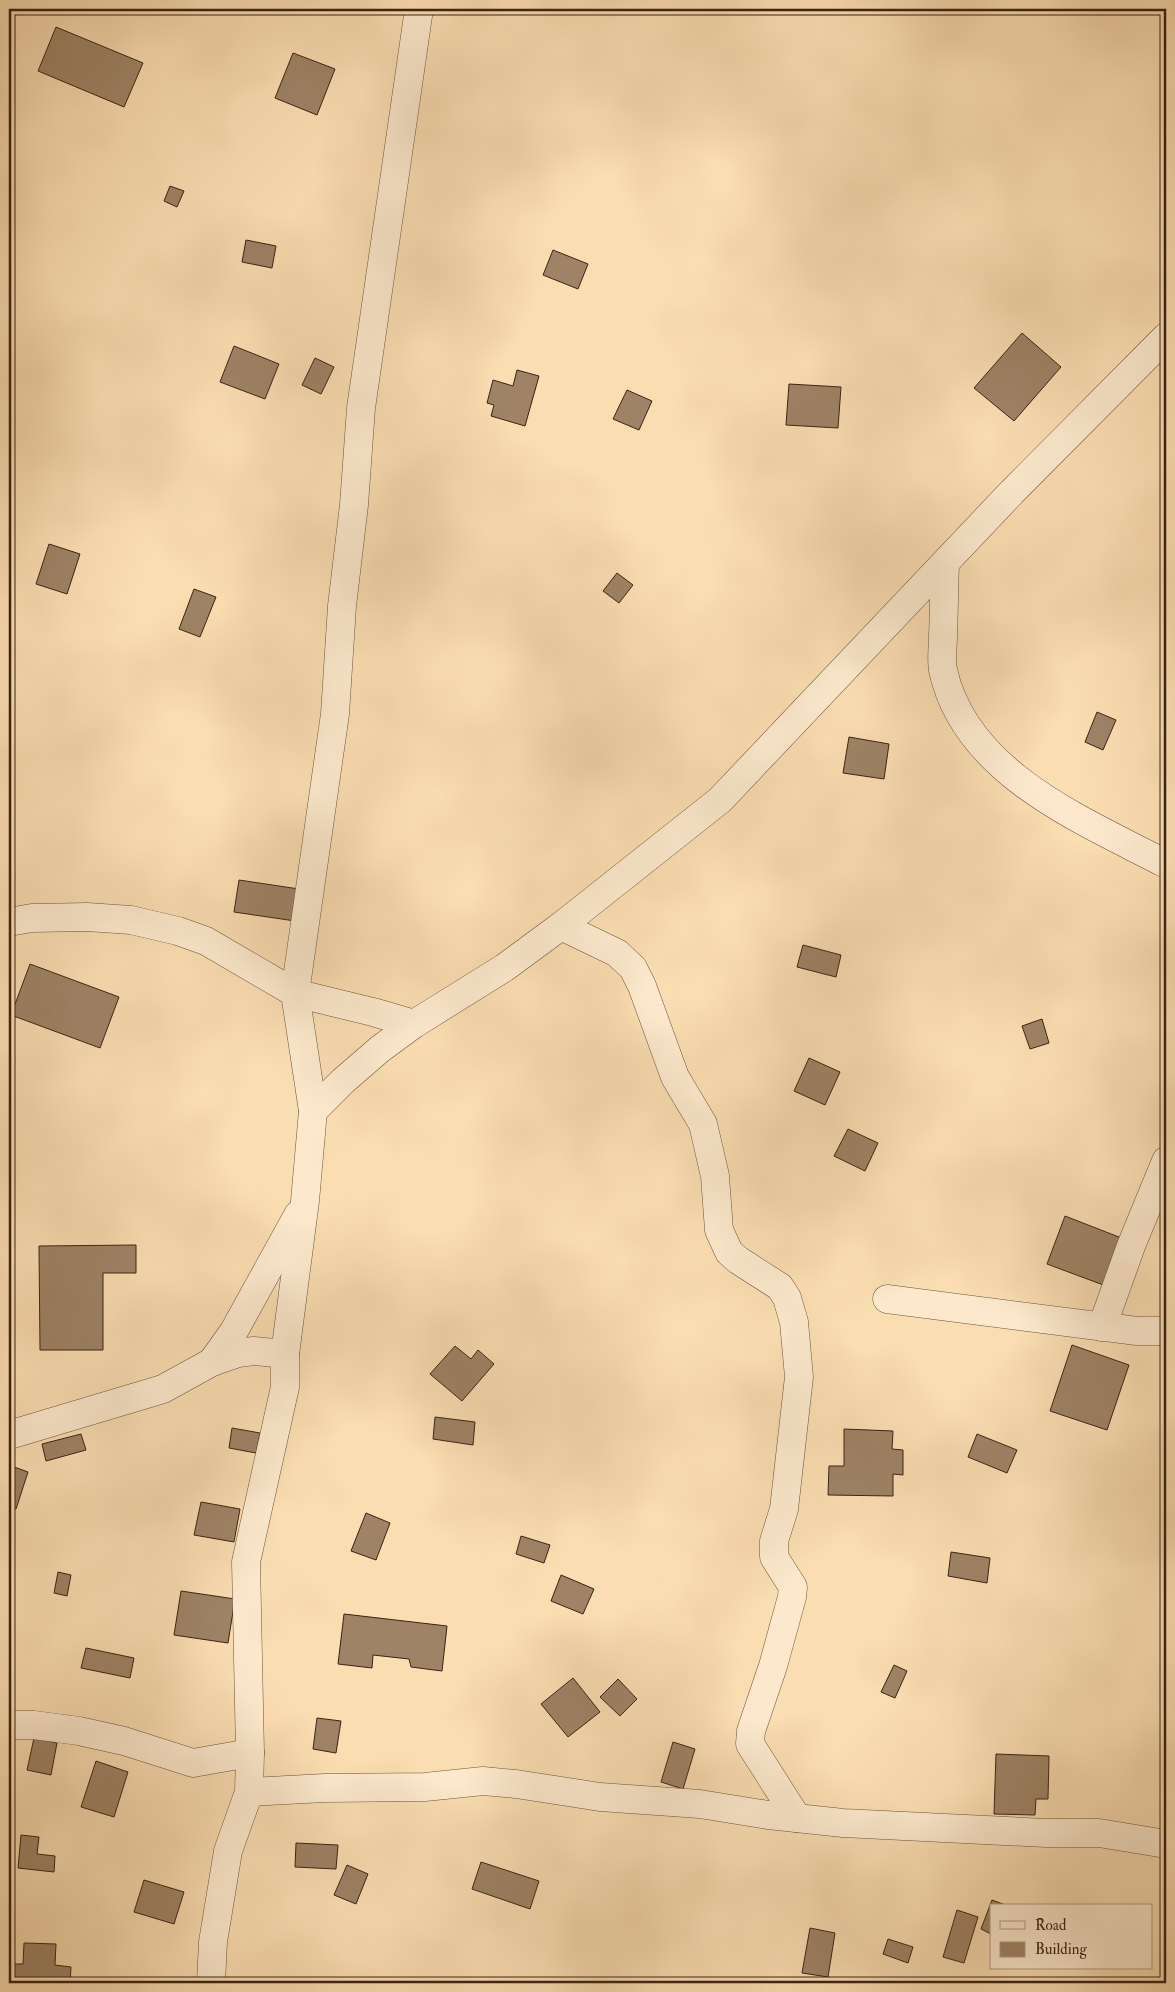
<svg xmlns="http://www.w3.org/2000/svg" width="1175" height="1992" font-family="'IM FELL Double Pica',serif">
<rect width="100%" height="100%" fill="#fbddb2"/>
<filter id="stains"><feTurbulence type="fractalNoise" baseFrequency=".004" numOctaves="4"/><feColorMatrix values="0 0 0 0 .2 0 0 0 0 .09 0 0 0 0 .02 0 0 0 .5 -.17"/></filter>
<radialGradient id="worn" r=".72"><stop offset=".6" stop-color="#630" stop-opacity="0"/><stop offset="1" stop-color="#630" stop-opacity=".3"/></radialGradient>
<!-- building -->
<g fill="#9e8366" stroke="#3a2214">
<path d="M56 27 143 63 124 107 38 71Z"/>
<path d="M293 53 335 69 317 115 275 98Z"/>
<path d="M170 186 184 191 177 207 164 201Z"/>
<path d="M246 240 276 246 272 268 242 262Z"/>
<path d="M553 250 588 264 578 289 543 275Z"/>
<path d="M1022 333 1061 367 1014 421 974 388Z"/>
<path d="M234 346 279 364 265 399 220 382Z"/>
<path d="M315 358 334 367 321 394 302 385Z"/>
<path d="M517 370 539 376 525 426 491 416 494 405 487 403 493 380 513 386Z"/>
<path d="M789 384 841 387 838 428 786 425Z"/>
<path d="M627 390 652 401 639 430 613 419Z"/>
<path d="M49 544 80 554 67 594 36 584Z"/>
<path d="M617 573 633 585 619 603 603 591Z"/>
<path d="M194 589 216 597 200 637 179 629Z"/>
<path d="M1097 712 1116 720 1103 750 1085 742Z"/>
<path d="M849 737 889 744 884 779 843 773Z"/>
<path d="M239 880 299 889 295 921 234 912Z"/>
<path d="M803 945 841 955 836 977 797 967Z"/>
<path d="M30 964 119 997 100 1048 11 1015Z"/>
<path d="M1042 1019 1049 1043 1030 1049 1022 1026Z"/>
<path d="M809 1058 840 1072 825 1105 794 1091Z"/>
<path d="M848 1129 878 1143 865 1171 834 1156Z"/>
<path d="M1065 1216 1124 1239 1106 1286 1047 1264Z"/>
<path d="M136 1245V1273H103V1350H40L39 1246Z"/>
<path d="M1072 1345 1129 1365 1107 1430 1050 1411Z"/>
<path d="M455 1346 471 1359 478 1350 494 1364 462 1401 430 1374Z"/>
<path d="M435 1417 475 1422 473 1445 433 1439Z"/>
<path d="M232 1428 260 1433 256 1453 229 1448Z"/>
<path d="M844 1429 893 1431 892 1449 903 1450V1475L893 1474V1496L828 1495 829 1466H844Z"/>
<path d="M81 1434 86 1450 46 1461 42 1444Z"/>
<path d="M977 1434 1017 1450 1007 1473 968 1457Z"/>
<path d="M9 1465 28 1472 16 1509 9 1507Z"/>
<path d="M201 1502 240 1509 234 1542 194 1535Z"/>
<path d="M366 1513 390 1523 376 1560 351 1551Z"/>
<path d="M521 1536 550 1545 544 1563 516 1554Z"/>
<path d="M951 1552 990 1558 987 1583 948 1576Z"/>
<path d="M58 1572 71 1575 67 1596 54 1593Z"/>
<path d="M561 1575 594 1589 583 1614 551 1601Z"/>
<path d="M181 1591 235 1599 228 1643 174 1635Z"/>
<path d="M344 1614 447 1626 442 1671 411 1667 409 1659 373 1655 372 1668 338 1664Z"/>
<path d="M86 1648 134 1658 130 1678 81 1668Z"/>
<path d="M894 1665 907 1671 895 1698 881 1692Z"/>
<path d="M573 1678 600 1712 568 1737 541 1704Z"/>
<path d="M618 1679 637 1699 620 1716 600 1697Z"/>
<path d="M317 1718 341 1721 336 1753 313 1749Z"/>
<path d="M34 1738 57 1743 51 1775 27 1770Z"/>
<path d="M673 1742 695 1749 683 1789 661 1782Z"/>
<path d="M996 1754 1049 1756 1048 1799H1036L1035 1815 994 1814Z"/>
<path d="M96 1761 128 1772 114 1817 81 1807Z"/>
<path d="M21 1835 39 1837 37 1854 55 1856 54 1872 18 1868Z"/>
<path d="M296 1843 338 1845 336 1869 295 1867Z"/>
<path d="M481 1862 539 1881 530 1909 472 1889Z"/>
<path d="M347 1865 368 1874 356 1904 334 1895Z"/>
<path d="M144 1880 184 1892 174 1924 134 1912Z"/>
<path d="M992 1900 1008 1906H991V1934L981 1929Z"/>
<path d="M957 1910 978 1917 964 1963 943 1957Z"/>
<path d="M810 1928 835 1933 828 1977 802 1973Z"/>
<path d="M888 1939 913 1947 908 1963 883 1954Z"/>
<path d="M24 1943 56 1944 55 1965 71 1967 70 1983H9V1964H23Z"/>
</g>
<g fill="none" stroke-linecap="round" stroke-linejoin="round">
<!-- minor casing -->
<g stroke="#6a513c" stroke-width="29">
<g id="minor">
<path d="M945 564C944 588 944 612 943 636 943 646 941 659 943 670 965 773 1082 820 1166 864"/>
<path d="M9 922 32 918 87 917 131 920 178 931 206 941 295 993 373 1012 414 1024"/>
<path d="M561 926 617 953 633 968 642 986 675 1077 703 1124 715 1176 719 1230 729 1252 738 1260 780 1287 787 1298 794 1322 799 1377 784 1509 774 1541V1557L793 1587 792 1597 773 1666 751 1731 750 1744 797 1818"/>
<path d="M313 1111 343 1081 380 1049 414 1024 504 968 561 926 720 800 1012 492 1166 337"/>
<path d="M887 1299 1137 1331H1166"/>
<path d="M1102 1327 1131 1246 1166 1161"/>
<path d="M212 1362 234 1331 298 1215"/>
<path d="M9 1435 163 1389 212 1362 238 1353 254 1351 285 1354"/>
<path d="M9 1725H34L79 1731 124 1741 193 1763 250 1753"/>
<path d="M249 1792 325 1788 425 1787 483 1781 516 1784 600 1797 700 1804 768 1815 843 1823 1046 1833H1099L1166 1844"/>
<path d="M211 1983 213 1942 228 1851 249 1792 250 1753 246 1562 285 1387V1354L305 1201 313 1111 295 993 335 714 342 606 354 505 361 408 419 9"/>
</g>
</g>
<!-- minor -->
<use href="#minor" stroke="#fce9cd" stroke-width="28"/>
</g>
<!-- margin -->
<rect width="1175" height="1992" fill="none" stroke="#fbddb2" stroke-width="30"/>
<rect x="10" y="10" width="1155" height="1972" fill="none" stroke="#3a2214" stroke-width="2.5"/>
<rect x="15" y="15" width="1145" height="1962" fill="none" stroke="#3a2214"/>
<!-- legend -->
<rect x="990" y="1904" width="162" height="65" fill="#fce9cd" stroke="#ae9983"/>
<rect x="1000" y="1921" width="25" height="8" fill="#fce9cd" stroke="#ae9983"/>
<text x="1035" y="1930" font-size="15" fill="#3a2214">Road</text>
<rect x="1000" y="1942" width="25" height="15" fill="#9e8366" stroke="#ae9983"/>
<text x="1035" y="1954" font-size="15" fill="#3a2214">Building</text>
<rect width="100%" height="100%" filter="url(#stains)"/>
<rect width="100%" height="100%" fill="url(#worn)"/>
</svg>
